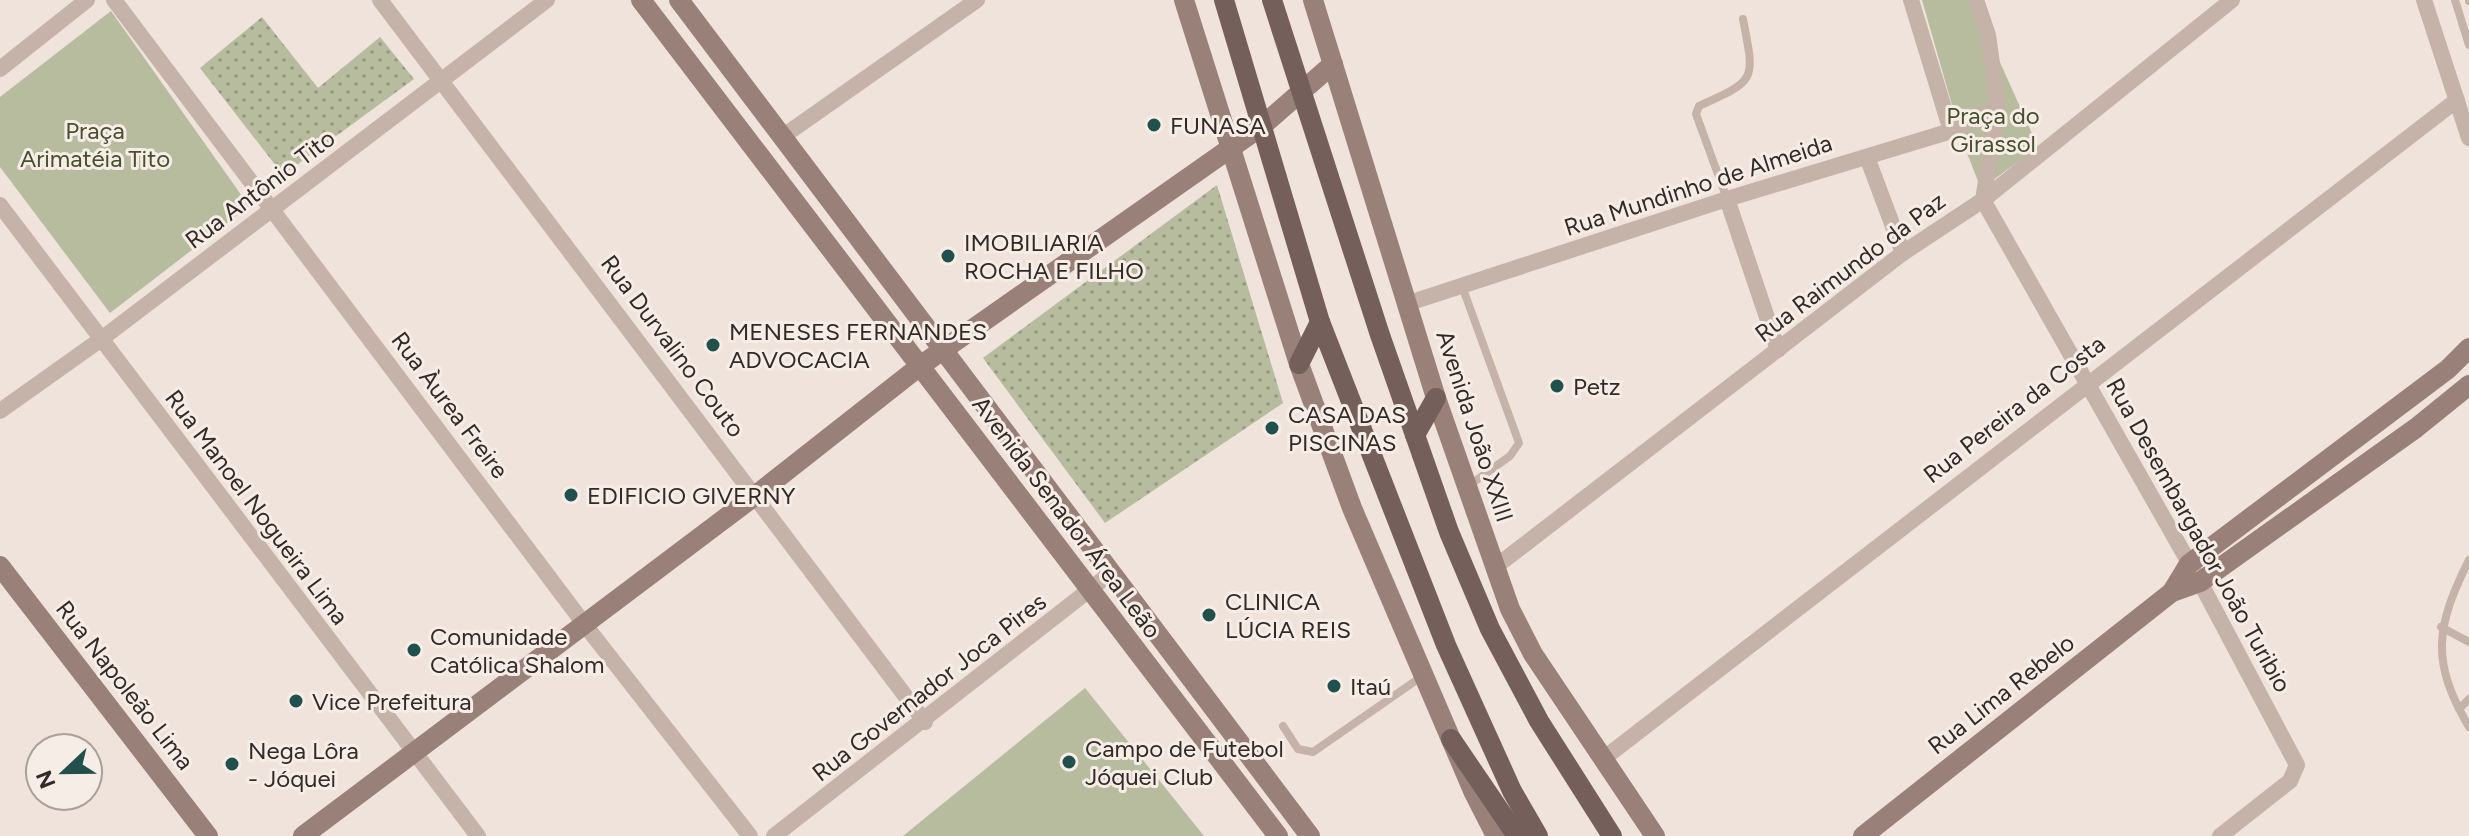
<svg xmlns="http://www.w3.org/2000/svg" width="2469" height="836" font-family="Figtree,sans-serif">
<defs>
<pattern id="grass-dots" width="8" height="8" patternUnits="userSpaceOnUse" patternTransform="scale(2)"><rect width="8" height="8" fill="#b6bc9d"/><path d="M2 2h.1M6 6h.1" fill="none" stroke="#959980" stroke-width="1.8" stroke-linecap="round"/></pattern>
</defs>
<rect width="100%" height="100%" fill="#efe3db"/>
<!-- grass -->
<g fill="url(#grass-dots)">
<path d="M262 17 318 88 380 37 414 79 283 175 200 68Z"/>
<path d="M1217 185 1283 403 1105 523 983 358Z"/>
</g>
<!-- green -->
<g fill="#b6bc9d">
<path d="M1922 0H1972L2038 147 1981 189 1962 140Z"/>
<path d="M111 11 249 206 110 313 0 167V97Z"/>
<path d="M1085 688 1204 836H903Z"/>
</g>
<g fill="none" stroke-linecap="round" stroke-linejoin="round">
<!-- lane -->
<g stroke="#c5b2a8" stroke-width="8">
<path d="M2455 0 2469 45"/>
<path d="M2469 0V1"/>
<path d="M1727 199 1696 114 1699 106C1757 80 1755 81 1743 19"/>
<path d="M1462 286 1519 443 1510 456 1467 487"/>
<path d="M2469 560C2436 626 2430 661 2469 727"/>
<path d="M2441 627 2469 642"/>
<path d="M2459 709 2469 699"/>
<path d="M1283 726 1298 749 1313 752 1421 677"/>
</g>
<!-- street -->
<g stroke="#c5b2a8" stroke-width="16">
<path d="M114 0 585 625 750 836"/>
<path d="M380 0 925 722"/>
<path d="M1911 0 1951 131"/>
<path d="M1976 0 1988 35 1998 106 1983 200 2200 582 2297 765 2290 781 2220 836"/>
<path d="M2424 0 2469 138"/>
<path d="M0 69 87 0"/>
<path d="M782 137 977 0"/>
<path d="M1867 157 1903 253"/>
<path d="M1727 199 1778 350"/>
<path d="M0 205 478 836"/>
<path d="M1409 303 1727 199 1951 131 1998 106"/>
<path d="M0 411 100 340 547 0"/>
<path d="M1494 568 1903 253 1983 200 2232 0"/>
<path d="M1603 759 2457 100"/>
<path d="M774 836 1111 573"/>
</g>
<!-- secondary -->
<g stroke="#99817a" stroke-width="20">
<path d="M641 0 1278 836"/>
<path d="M679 0 1310 836"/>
<path d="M1184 0 1299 364 1352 508 1474 793 1496 836"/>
<path d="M1313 0 1436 398 1510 609 1533 654 1655 836"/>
<path d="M0 566 208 836"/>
<path d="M2172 592 2189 564 2448 369 2469 348"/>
<path d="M303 836 756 495 920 366 1262 126 1333 64"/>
<path d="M1863 836 2172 592 2200 582 2416 428 2469 385"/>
</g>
<!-- primary -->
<g stroke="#745f5a" stroke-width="20">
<path d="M1224 0 1320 322 1446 645 1512 791 1538 836"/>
<path d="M1272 0 1380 335 1449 532 1490 629 1539 721 1612 836"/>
<path d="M1299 364 1320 322"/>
<path d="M1415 435 1436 398"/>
<path d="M1451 739 1517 836"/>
</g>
</g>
<!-- markers -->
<g fill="#22504d" stroke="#f7ede7" stroke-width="3">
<circle cx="1154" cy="125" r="8"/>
<circle cx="948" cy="256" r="8"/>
<circle cx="713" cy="345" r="8"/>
<circle cx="1557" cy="386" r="8"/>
<circle cx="1272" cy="428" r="8"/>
<circle cx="571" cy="495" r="8"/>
<circle cx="1209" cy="615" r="8"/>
<circle cx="414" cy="650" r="8"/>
<circle cx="1334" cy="686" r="8"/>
<circle cx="296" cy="701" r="8"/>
<circle cx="1069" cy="762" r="8"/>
<circle cx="232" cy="764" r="8"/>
</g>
<g text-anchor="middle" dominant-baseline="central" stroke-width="6" stroke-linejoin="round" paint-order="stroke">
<!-- park labels -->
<g font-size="24" fill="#474f2e" stroke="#f7ede7">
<text x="1993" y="115">Praça do<tspan x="1993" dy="28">Girassol</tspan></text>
<text x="95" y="130">Praça<tspan x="95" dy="28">Arimatéia Tito</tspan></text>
</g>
<!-- poi labels -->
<g font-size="24" fill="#332a28" stroke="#f7ede7" text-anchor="start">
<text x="1170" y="125">FUNASA</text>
<text x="964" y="242">IMOBILIARIA<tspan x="964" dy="28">ROCHA E FILHO</tspan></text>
<text x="729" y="331">MENESES FERNANDES<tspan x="729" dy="28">ADVOCACIA</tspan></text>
<text x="1573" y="386">Petz</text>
<text x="1288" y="414">CASA DAS<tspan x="1288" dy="28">PISCINAS</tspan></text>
<text x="587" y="495">EDIFICIO GIVERNY</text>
<text x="1225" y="601">CLINICA<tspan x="1225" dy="28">LÚCIA REIS</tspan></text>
<text x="430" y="636">Comunidade<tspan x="430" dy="28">Católica Shalom</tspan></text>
<text x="1350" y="686">Itaú</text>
<text x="312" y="701">Vice Prefeitura</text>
<text x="1085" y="748">Campo de Futebol<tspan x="1085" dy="28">Jóquei Club</tspan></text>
<text x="248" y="750">Nega Lôra<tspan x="248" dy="28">- Jóquei</tspan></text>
</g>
<!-- street labels -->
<g font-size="24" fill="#332a28" stroke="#f7ede7">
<text transform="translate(1698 185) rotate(-18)">Rua Mundinho de Almeida</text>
<text transform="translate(260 189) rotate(-37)">Rua Antônio Tito</text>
<text transform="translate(1850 267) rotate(-37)">Rua Raimundo da Paz</text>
<text transform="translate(673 346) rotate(53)">Rua Durvalino Couto</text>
<text transform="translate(450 405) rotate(53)">Rua Àurea Freire</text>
<text transform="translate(2014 409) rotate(-38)">Rua Pereira da Costa</text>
<text transform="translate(1475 426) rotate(72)">Avenida João XXIII</text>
<text transform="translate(257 507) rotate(53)">Rua Manoel Nogueira Lima</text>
<text transform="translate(1067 517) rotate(53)">Avenida Senador Área Leão</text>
<text transform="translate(2199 535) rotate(61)">Rua Desembargador João Turibio</text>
<text transform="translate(125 685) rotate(52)">Rua Napoleão Lima</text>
<text transform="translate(929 687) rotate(-38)">Rua Governador Joca Pires</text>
<text transform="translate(2001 694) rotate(-38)">Rua Lima Rebelo</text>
</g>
</g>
<!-- north arrow -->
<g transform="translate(64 772) rotate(248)"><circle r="38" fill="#f7ede7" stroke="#a99f9b" stroke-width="2"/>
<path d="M0-6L14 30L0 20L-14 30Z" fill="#22504d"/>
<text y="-12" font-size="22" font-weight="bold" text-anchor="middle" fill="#332a28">N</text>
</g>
</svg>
